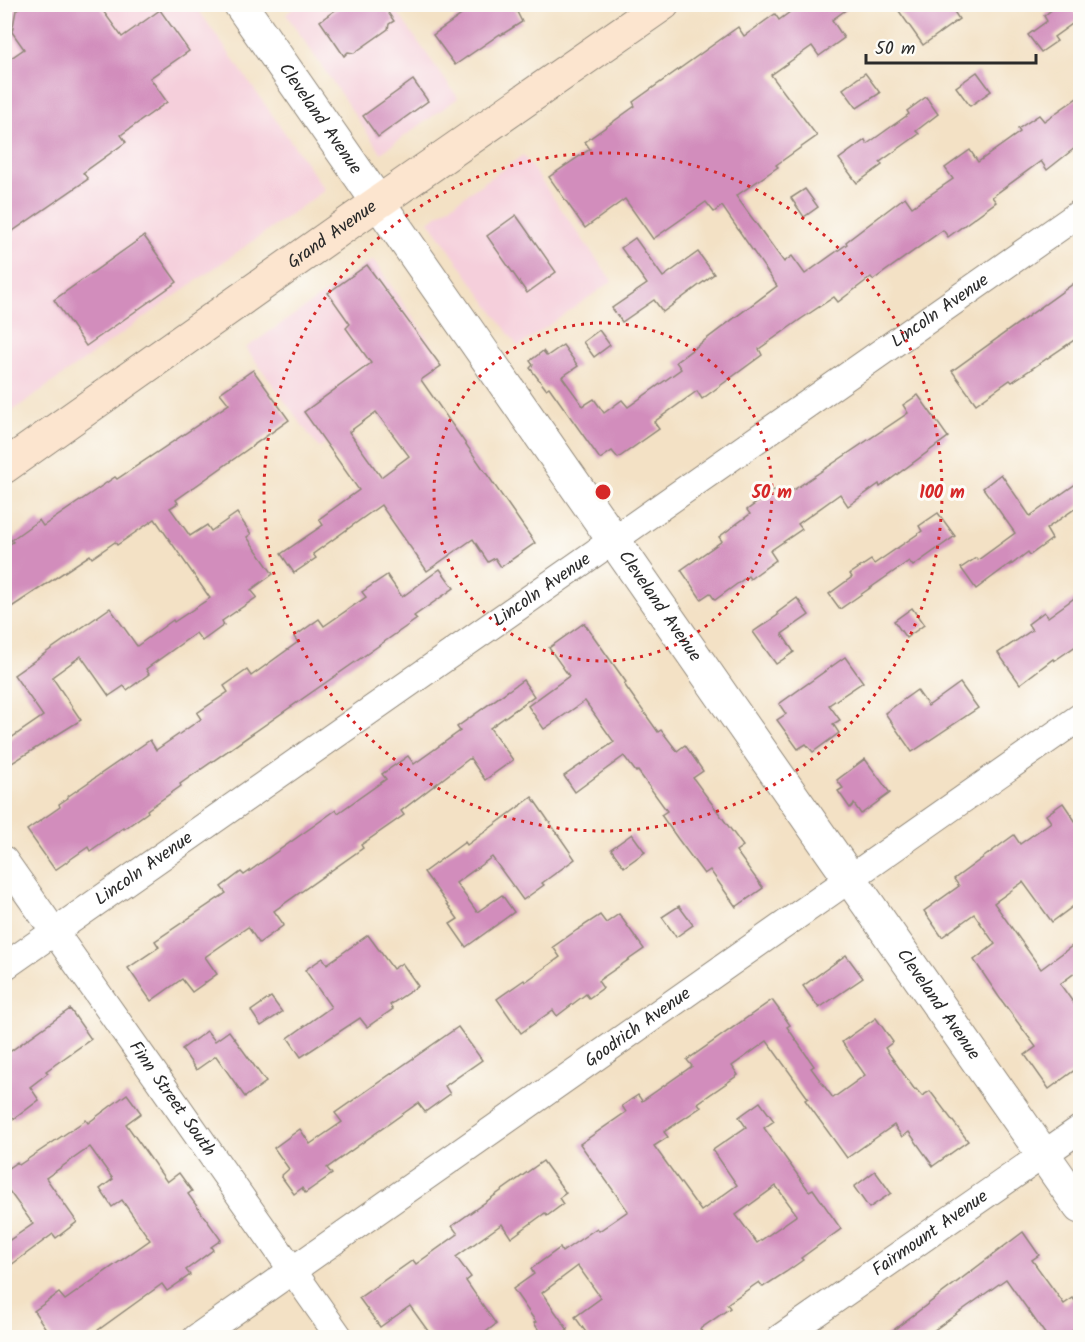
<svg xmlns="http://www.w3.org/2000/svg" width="1085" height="1342" font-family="Kalam,sans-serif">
<rect width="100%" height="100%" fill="#fdfcf7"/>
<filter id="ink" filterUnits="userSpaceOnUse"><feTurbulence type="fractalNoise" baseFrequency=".0167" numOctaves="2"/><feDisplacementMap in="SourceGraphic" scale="12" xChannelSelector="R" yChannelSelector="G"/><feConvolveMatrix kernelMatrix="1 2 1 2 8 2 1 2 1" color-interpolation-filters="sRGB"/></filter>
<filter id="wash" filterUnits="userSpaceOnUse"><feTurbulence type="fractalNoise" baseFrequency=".008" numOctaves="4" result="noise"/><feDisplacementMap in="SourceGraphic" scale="24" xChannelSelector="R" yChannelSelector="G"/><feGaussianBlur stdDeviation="1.35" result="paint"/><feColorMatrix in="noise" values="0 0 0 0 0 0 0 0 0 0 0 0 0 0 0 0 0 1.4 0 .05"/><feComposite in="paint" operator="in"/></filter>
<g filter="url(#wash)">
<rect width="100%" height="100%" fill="#f3e1c5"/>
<!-- built -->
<g fill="#f5cfdb">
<path d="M5 5H195L325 190 5 416Z"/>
<path d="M299 5H392L458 98 381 153 286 14Z"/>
<path d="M523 155 612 281 518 347 429 221Z"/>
<path d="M373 260 442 359 319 448 246 348Z"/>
</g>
<g id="blocks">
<!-- building -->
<g fill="#d28dbc" fill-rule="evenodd">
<path d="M24 4H98L122 37 160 10 189 51 150 78 167 102 121 135 126 142 83 173 88 179 4 237V63L24 49 12 32 16 10Z"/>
<path d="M344 4H382L394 21 389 24 388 29 354 53 348 52 344 56 320 21Z"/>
<path d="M477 4H513L522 22 501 35 500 34 455 65 433 35Z"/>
<path d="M801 4H854L832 20 844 38 819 56 812 46 771 75 817 136 776 165 778 167 736 196 784 262 792 256 805 274 847 244 846 242 905 197 912 207 953 179 945 168 970 150 978 162 1020 132 1018 129 1039 115 1044 121 1080 96V144L1047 170 1041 161 992 197 996 202 948 237 943 230 873 280 871 277 838 302 834 297 801 319 759 349 762 355 702 399 697 391 654 422 659 429 618 458 612 451 600 459 549 387 546 389 530 368 533 365 530 361 543 351 547 356 563 345 578 366 562 377 583 406 594 399 604 413 622 400 628 407 681 369 676 362 777 286 722 206 714 212 706 202 653 239 625 199 585 228 549 177 590 149 585 142 635 106 633 102 738 27 744 36 775 14 779 20Z"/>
<path d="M894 4H949L959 19 923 45Z"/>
<path d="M1059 4H1069L1079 19 1054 37 1057 41 1041 52 1028 35 1047 21 1044 16Z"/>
<path d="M977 72 991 91 970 106 956 87Z"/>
<path d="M865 73 880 93 857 108 843 89Z"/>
<path d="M413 80 428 101 378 137 363 116Z"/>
<path d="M926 97 938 114 916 131 919 134 880 162 882 165 857 183 839 159 865 140 867 144 909 114 907 111Z"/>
<path d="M805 189 818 207 804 217 791 198Z"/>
<path d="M516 215 556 272 527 293 487 236Z"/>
<path d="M144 236 177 282 86 346 54 300Z"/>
<path d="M635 238 663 277 698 252 714 274 663 312 654 300 622 322 612 308 647 284 621 248Z"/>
<path d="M367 265 441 366 421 380 535 543 501 567 495 558 488 562 473 539 427 571 381 505 313 554 316 558 294 573 281 554 323 525 319 519 359 490 304 412 371 363 346 328 350 324 328 293ZM376 412 409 456 381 477 349 432Z"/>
<path d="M1080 279V336L1012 382 1010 380 976 404 952 371Z"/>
<path d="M599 330 610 345 594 357 583 342Z"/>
<path d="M253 370 289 420 176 500 178 503 170 508 190 536 207 525 211 531 237 513 251 534 247 537 273 574 251 590 257 597 222 621 224 625 202 641 196 633 146 669 149 674 127 690 124 686 109 696 81 656 52 677 81 720 4 768V743L43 716 14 675 110 608 137 646 173 620 174 622 210 598 155 519 117 545 115 542 92 558 90 555 4 612V548L13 542 11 540 39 520 43 526 93 492 115 477 117 479 229 404 220 393Z"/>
<path d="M918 395 948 437 880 487 879 484 848 506 840 494 798 524 802 529 770 551 776 560 750 579 748 576 715 600 710 593 701 599 681 570 722 541 719 537 750 514 747 510 774 490 780 499 908 413 903 405Z"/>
<path d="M1001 474 1030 516 1080 481V505L1046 529 1052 539 1030 555 1028 552 1011 565V563L976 589 961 568 976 558 978 560 1015 533 983 488Z"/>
<path d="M938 513 955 536 913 566 909 561 840 609 829 594 852 577 850 574 871 560 874 564 922 531 919 526Z"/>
<path d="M440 569 454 588 414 616 417 619 180 784 181 786 147 810 148 812 124 829 123 828 90 851 88 847 55 870 27 830 60 807 59 804 68 798 67 797 150 740 156 750 201 719 197 713 228 692 224 686 247 670 251 676 298 642 294 637 319 619 324 626 366 597 362 592 387 575 402 597Z"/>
<path d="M1080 594V643L1054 661 1053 659 1020 684 998 653 1032 630 1028 624 1044 612 1048 617Z"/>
<path d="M797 598 809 615 782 634 794 652 776 664 753 632 778 615 777 613Z"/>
<path d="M912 608 924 625 906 638 894 621Z"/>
<path d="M584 623 626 682 624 684 658 732 661 730 677 751 685 745 703 771 693 778 743 846 736 851 763 888 736 907 710 870 704 874 678 839 661 815 667 811 638 771 636 772 624 756 575 792 564 776 614 742 585 701 544 729 528 706 569 676 549 648Z"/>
<path d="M845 657 863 682 829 705 840 720 833 724 839 733 813 752 806 744 798 749 777 720 786 714 779 704Z"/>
<path d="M523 680 534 696 490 728 513 760 485 780 470 758 401 811 404 815 361 845 363 848 274 911 284 925 259 943 248 927 205 957 217 974 192 992 182 979 151 1001 128 968 159 947 155 941 226 893 221 887 241 872 244 875 336 810 338 813 386 779 382 774 408 756 414 764 460 731 457 727Z"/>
<path d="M960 683 978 708 912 752 885 713 917 690 928 706Z"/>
<path d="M865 759 890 793 861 814 854 804 850 808 838 791 843 788 837 780Z"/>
<path d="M532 797 575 859 542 883 544 885 523 900 492 857 456 883 477 912 502 895 514 912 466 947 450 924 458 919 424 872 465 842 467 845Z"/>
<path d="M1063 803 1080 828V901L1052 922 1023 882 994 903 1041 969 1072 946 1080 957V969L1060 984 1080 1012V1066L1049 1089 1025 1055 1036 1047 999 997 974 960 995 944 974 914 942 937 924 911 959 886 954 879 1014 835 1020 844 1051 822 1046 815Z"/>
<path d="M632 834 645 852 624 867 611 849Z"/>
<path d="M679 906 693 925 676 937 662 917Z"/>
<path d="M619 914 644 949 598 981 603 988 589 998 586 994 557 1016 553 1010 521 1033 497 999 524 980 525 982 560 957 553 947 577 930 600 915 606 923Z"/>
<path d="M368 935 393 969 402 963 418 986 390 1005 393 1009 367 1027 360 1018 301 1057 288 1038 331 1007 305 970 323 958 327 964Z"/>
<path d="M846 955 863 978 819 1008 803 986Z"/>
<path d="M271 997 282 1012 261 1026 251 1011Z"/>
<path d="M772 1000 790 1025 787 1027 814 1066 811 1068 833 1098 865 1075 842 1042 876 1018 893 1042 885 1048 915 1090 916 1089 922 1096 930 1091 968 1141 933 1166 909 1132 902 1137 894 1125 847 1158 805 1100 808 1098 767 1041 732 1066 738 1075 698 1103 701 1107 664 1132 668 1137 654 1146 701 1211 737 1185 713 1150 746 1127 739 1117 760 1102 774 1121 764 1128 809 1191 813 1189 841 1229 801 1258 803 1260 786 1272 763 1287 759 1282 727 1304 730 1308 700 1329 706 1338H590L575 1317 601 1298 578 1266 542 1293 568 1330 557 1338H544L534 1323 536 1322 513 1289 534 1274 531 1269 560 1248 562 1252 597 1228 599 1231 628 1211 580 1144 626 1112 622 1106 638 1095 642 1101 692 1066 687 1060ZM776 1186 797 1215 757 1243 736 1215Z"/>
<path d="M70 1009 91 1039 46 1071 48 1073 30 1087 39 1100 14 1119 4 1106V1056Z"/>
<path d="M458 1027 482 1060 445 1086 450 1094 425 1112 418 1103 327 1168 332 1174 305 1193 302 1188 294 1194 281 1176 289 1169 274 1148 300 1129 310 1144 342 1122 335 1113Z"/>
<path d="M207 1031 215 1041 229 1031 266 1082 245 1097 216 1056 196 1070 182 1049Z"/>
<path d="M127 1094 141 1113 126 1124 167 1182 179 1173 192 1191 188 1194 221 1240 211 1247 213 1250 186 1270 190 1275 167 1291 162 1284 87 1338H52L34 1311 59 1293 65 1300 150 1240 122 1200 112 1207 100 1189 113 1179 90 1147 46 1178 77 1222 56 1238 53 1234 11 1265 4 1255V1244L33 1224 4 1184V1171L17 1162 19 1165 86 1120 88 1123Z"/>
<path d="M543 1161 566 1193 559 1198 563 1204 547 1216 545 1213 511 1238 502 1224 456 1257 471 1277 466 1281 496 1324 478 1338H433L410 1306 380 1327 359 1298 413 1260 416 1264 458 1234 452 1226Z"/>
<path d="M875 1171 891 1193 869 1208 854 1187Z"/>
<path d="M1023 1232 1039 1255 1032 1260 1064 1304 1073 1298 1080 1308V1325L1063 1338H1048L1006 1279 923 1338H883Z"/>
</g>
</g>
</g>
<g filter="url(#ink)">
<use href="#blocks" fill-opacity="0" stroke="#8f8678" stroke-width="1.5"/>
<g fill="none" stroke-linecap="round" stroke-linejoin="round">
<!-- minor casing -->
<g stroke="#8f8678" stroke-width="29">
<g id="minor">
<path id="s1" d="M4 860 340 1338"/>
<path id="s2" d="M4 967 1080 213"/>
<path id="s3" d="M196 1338 1080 717"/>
<path id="s4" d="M780 1338 1080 1129"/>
</g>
</g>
<!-- tertiary casing -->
<g stroke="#8f8678" stroke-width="35">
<g id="tertiary">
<path id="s5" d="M240 4 732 710 1080 1207"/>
</g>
</g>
<!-- secondary casing -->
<g stroke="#8f8678" stroke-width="35">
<g id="secondary">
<path id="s6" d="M4 467 353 220 663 4"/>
</g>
</g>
<!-- minor -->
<use href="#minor" stroke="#fff" stroke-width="27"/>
<!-- tertiary -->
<use href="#tertiary" stroke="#fff" stroke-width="33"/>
<!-- secondary -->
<use href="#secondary" stroke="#fce5cf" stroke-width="33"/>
</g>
</g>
<!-- distance rings -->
<g fill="none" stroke="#d62828" stroke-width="3" stroke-dasharray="3 6">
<circle cx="603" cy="492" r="169"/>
<circle cx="603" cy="492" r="339"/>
</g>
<g text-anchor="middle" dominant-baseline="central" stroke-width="6" stroke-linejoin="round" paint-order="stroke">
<!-- street labels -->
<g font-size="18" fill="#2b2b2b" stroke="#fdfcf7">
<text stroke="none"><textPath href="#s5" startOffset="140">Cleveland Avenue</textPath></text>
<text stroke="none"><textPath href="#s6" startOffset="402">Grand Avenue</textPath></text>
<text stroke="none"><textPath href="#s2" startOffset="1143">Lincoln Avenue</textPath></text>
<text stroke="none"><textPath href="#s2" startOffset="657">Lincoln Avenue</textPath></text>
<text stroke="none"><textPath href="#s5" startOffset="734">Cleveland Avenue</textPath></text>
<text stroke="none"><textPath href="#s2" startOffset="171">Lincoln Avenue</textPath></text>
<text stroke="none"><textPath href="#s5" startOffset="1220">Cleveland Avenue</textPath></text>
<text stroke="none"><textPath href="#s3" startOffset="540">Goodrich Avenue</textPath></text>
<text stroke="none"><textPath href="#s1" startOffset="292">Finn Street South</textPath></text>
<text stroke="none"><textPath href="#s4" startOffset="183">Fairmount Avenue</textPath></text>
</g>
</g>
<circle cx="603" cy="492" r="9" fill="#d62828" stroke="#fdfcf7" stroke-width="3"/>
<g font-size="18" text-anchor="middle" font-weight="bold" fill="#d62828" stroke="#fdfcf7" stroke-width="6" stroke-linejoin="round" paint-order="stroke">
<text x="772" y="498">50 m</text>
<text x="942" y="498">100 m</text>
</g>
<!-- margin -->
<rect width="1085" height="1342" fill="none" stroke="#fdfcf7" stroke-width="24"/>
<!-- scale -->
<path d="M866 54v9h170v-9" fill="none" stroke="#2b2b2b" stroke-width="3"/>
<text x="875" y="54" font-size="18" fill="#2b2b2b" stroke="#fdfcf7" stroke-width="4.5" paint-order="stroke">50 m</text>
</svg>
